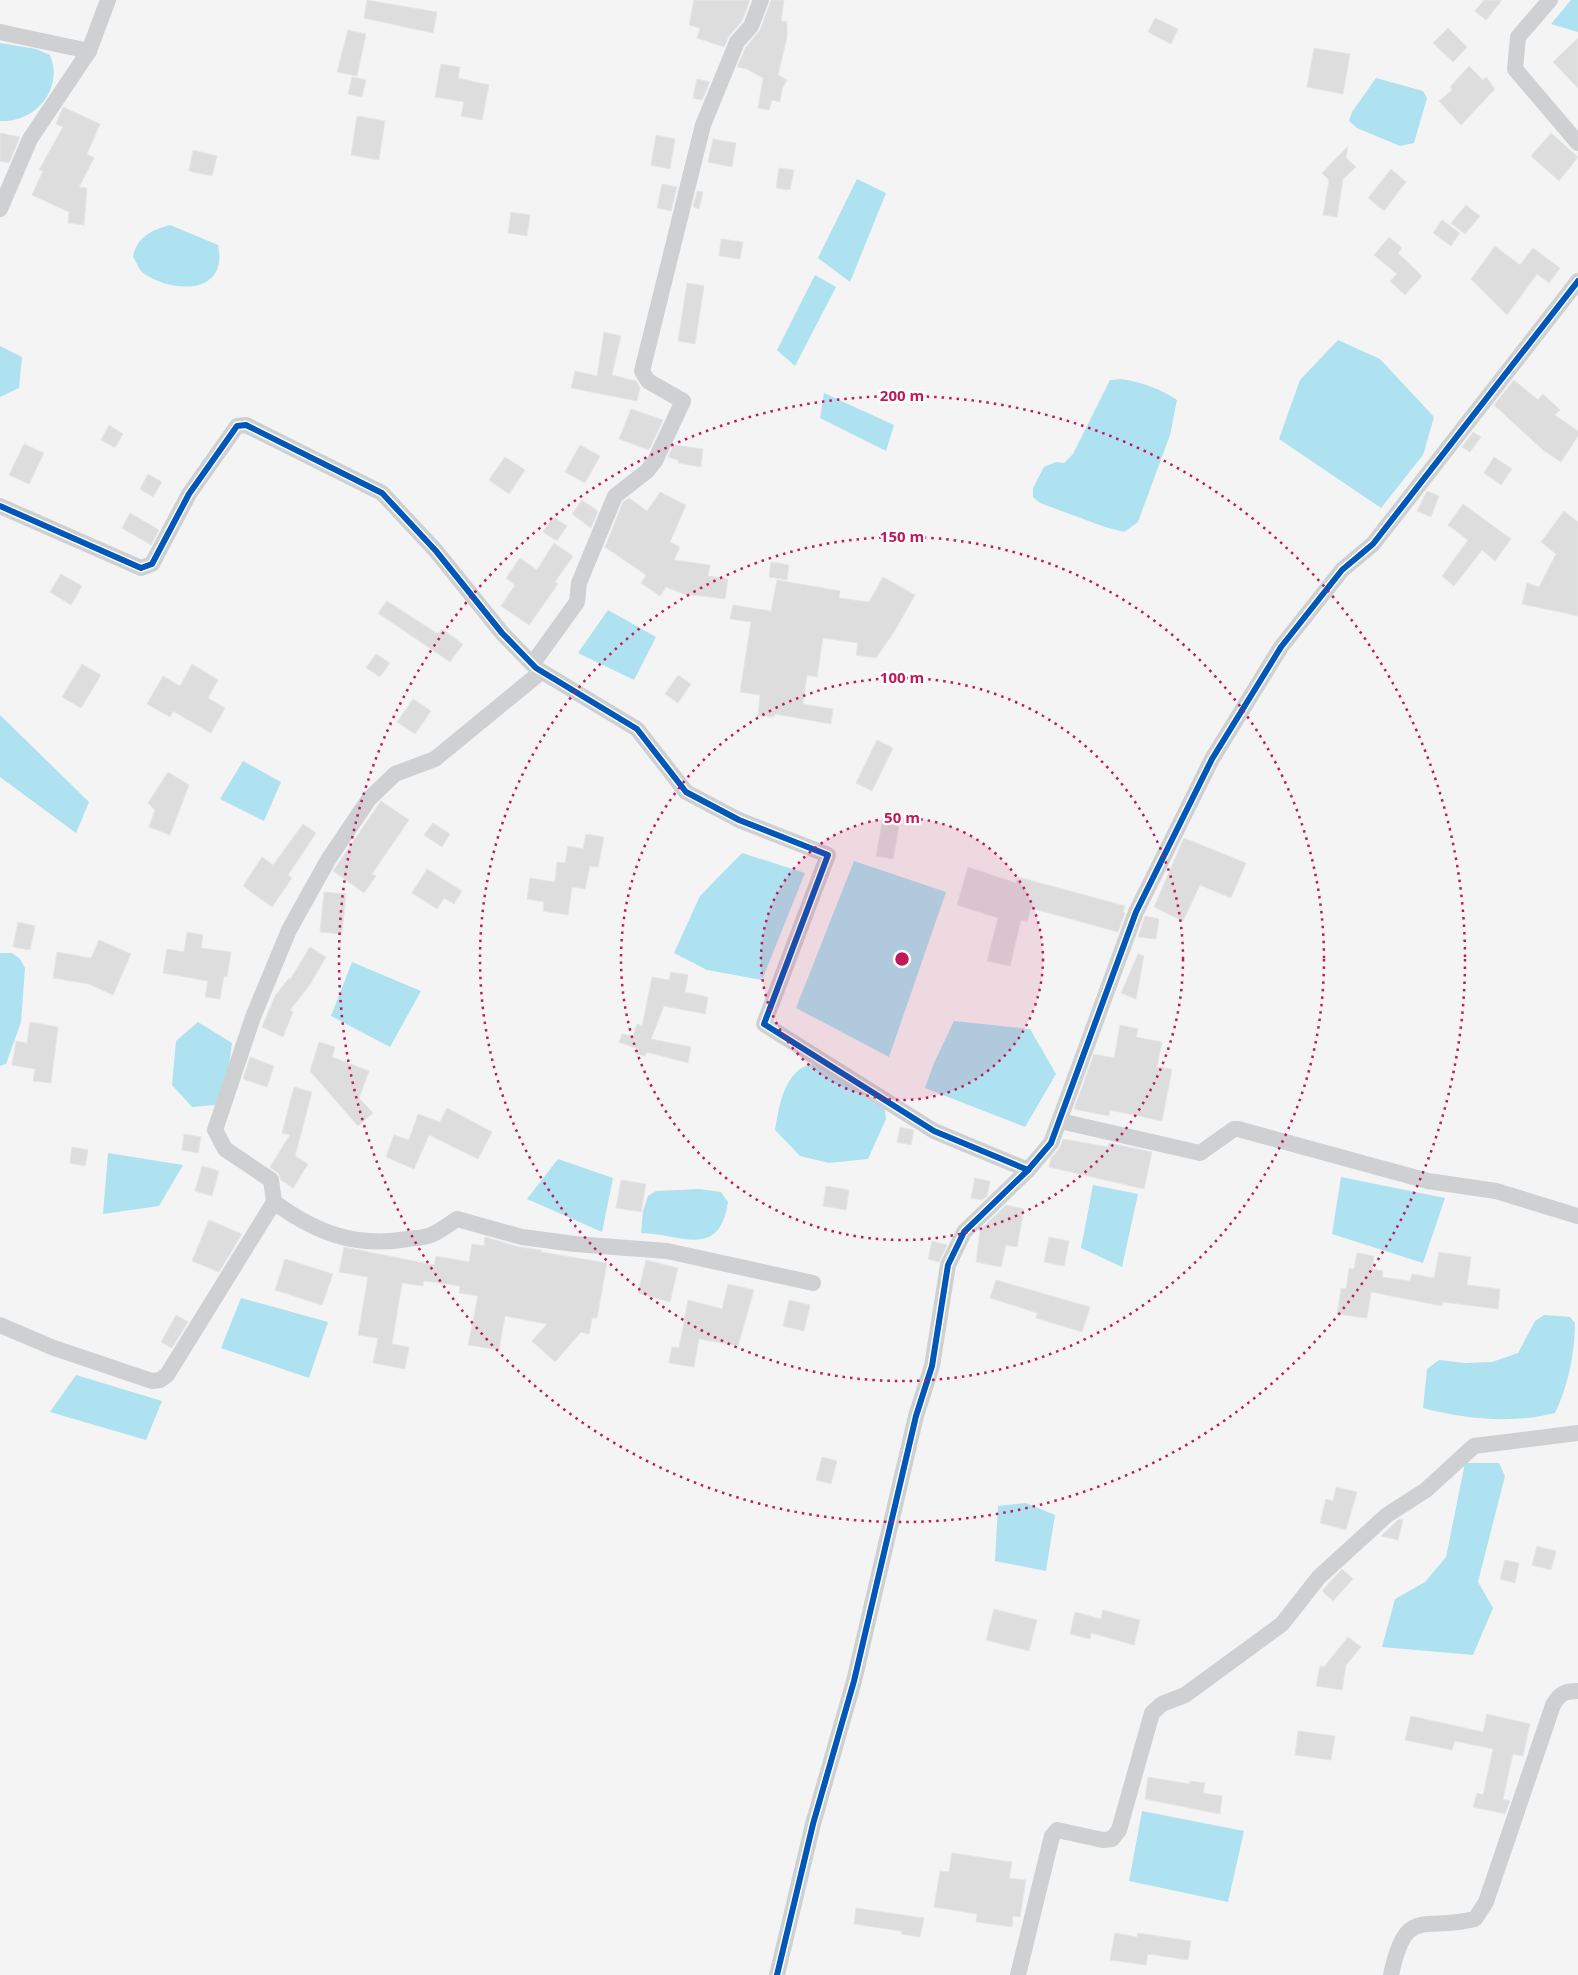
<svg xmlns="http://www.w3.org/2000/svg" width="1578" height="1975" font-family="'Open Sans',sans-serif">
<rect width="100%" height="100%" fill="#f4f4f4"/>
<!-- water -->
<g fill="#aee2f0">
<path d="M1571 0H1578V32L1551 24Z"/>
<path d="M0 43 36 49 50 55C64 88 36 123 0 121Z"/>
<path d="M1376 78 1423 91 1427 98 1414 143 1400 146 1357 128 1349 121 1352 112Z"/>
<path d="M857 179 886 193 850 282 818 258Z"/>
<path d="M170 225 218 245C229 295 173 294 143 273 139 270 136 261 133 257 137 237 151 230 170 225Z"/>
<path d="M815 275 836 287 795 366 777 350Z"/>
<path d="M1338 340 1380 359 1434 417 1423 455 1381 508 1279 439 1300 380Z"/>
<path d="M0 346 22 357 19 388 0 397Z"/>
<path d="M1121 379C1141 382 1161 389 1177 400L1170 435 1138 522 1124 532 1105 527 1040 503 1033 497V488L1044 467 1056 462 1064 463 1073 454 1110 380Z"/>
<path d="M824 393 894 425 886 451 820 418Z"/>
<path d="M608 610 656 637 634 680 578 653Z"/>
<path d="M0 715 89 802 76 833 0 777Z"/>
<path d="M243 761 281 782 264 821 220 799Z"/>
<path d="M742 853 805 873 762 980 707 970 674 953 700 896Z"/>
<path d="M854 861 946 892 889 1057 796 1008Z"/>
<path d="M0 953H12L20 959 25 968 21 1022 6 1064 0 1066Z"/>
<path d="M352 962 421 991 390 1047 331 1016Z"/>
<path d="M954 1021 1030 1029 1056 1074 1025 1127 925 1088 934 1063Z"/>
<path d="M198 1022 232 1043 227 1080 215 1105 192 1107 172 1085 176 1041Z"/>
<path d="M812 1064 884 1101 886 1119 868 1159 829 1163 800 1156 775 1130C779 1107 784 1070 812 1064Z"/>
<path d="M108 1153 183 1165 159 1206 103 1214Z"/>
<path d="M558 1159 613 1178 602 1232 527 1199Z"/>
<path d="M1341 1177 1445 1198 1423 1263 1332 1234Z"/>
<path d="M1093 1185 1138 1194 1122 1267 1081 1248Z"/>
<path d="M700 1189 721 1192 728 1202C719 1260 682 1234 641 1233L643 1211 648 1196 656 1191Z"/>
<path d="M241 1298 328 1322 309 1378 221 1348Z"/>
<path d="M1544 1315 1570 1317 1575 1323C1575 1352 1568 1387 1555 1413 1513 1424 1464 1419 1423 1408L1427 1369 1439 1360 1465 1363 1492 1362 1518 1353 1535 1321Z"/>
<path d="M76 1375 162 1401 146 1440 50 1412Z"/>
<path d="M1465 1463H1499L1505 1476 1478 1582 1493 1608 1473 1655 1382 1647 1395 1599 1425 1582 1446 1557Z"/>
<path d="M1026 1503 1055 1515 1046 1571 995 1561 998 1506Z"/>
<path d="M1142 1811 1244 1831 1228 1902 1129 1881Z"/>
</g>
<!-- building -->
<g fill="#ddddde" stroke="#e5e6e7">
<path d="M367 0 437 12 433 33 364 18Z"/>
<path d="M694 0H750L742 21 729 36 724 47 697 38 700 28 689 25Z"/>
<path d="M771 0H784L781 21 787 22V37L778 75 787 80 782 89 780 102 772 100 769 110 758 108 763 78 747 69 737 67 746 47 760 30Z"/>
<path d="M1484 0H1502L1486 20 1475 11Z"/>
<path d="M1155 18 1178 29 1171 44 1148 32Z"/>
<path d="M1448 28 1467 47 1453 62 1433 43Z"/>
<path d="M348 30 366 34 357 76 337 72Z"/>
<path d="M1578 38V88L1553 62Z"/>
<path d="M1314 48 1350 54 1343 94 1307 87Z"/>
<path d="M441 64 460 67 458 78 489 85 482 120 461 116 464 102 435 97Z"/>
<path d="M1469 66 1483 80 1486 77 1495 89 1461 125 1439 101 1452 90 1450 87Z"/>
<path d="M352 77 366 80 362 97 348 94Z"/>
<path d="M697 79 710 82 702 100 693 98Z"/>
<path d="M63 107 100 124 87 154 94 158 79 187 87 188 84 225 68 223 69 212 32 195 43 171 39 170 63 127 56 124Z"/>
<path d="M357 116 385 121 379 160 351 155Z"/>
<path d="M0 133 20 137 9 163 0 161Z"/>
<path d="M1551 133 1578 157 1559 181 1531 156Z"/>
<path d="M656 135 675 139 670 169 651 165Z"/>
<path d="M713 139 736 143 732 167 708 162Z"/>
<path d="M1348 146 1346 158 1356 167 1343 179 1337 217 1323 215 1329 180 1322 173Z"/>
<path d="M193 150 217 156 212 176 189 171Z"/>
<path d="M779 168 794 170 790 190 776 188Z"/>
<path d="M1391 169 1406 182 1384 211 1368 198Z"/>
<path d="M662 184 677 187 671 211 657 208Z"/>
<path d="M697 191 703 192 699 209 693 207Z"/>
<path d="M1466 205 1480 216 1465 234 1451 223Z"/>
<path d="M511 212 530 215 527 236 508 233Z"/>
<path d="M1442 220 1460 233 1451 246 1433 233Z"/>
<path d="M1389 237 1402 248 1398 253 1422 276 1405 295 1390 281 1397 274 1374 255Z"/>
<path d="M721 239 743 242 740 259 719 256Z"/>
<path d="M1495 246 1520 265 1533 248 1560 268 1549 283 1537 274 1507 315 1471 279Z"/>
<path d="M687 283 704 286 695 344 678 341Z"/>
<path d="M604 332 621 336 612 375 636 381 640 387 637 401 571 388 575 371 597 376Z"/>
<path d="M1514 380 1538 400 1543 394 1560 410 1555 415 1578 431V436L1561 462 1543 450 1494 405Z"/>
<path d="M631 409 663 420 649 450 619 439Z"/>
<path d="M109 425 123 434 115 448 101 440Z"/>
<path d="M1473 432 1481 437 1470 452 1462 447Z"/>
<path d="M24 444 44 453 29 484 9 475Z"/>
<path d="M580 445 600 456 585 483 565 472Z"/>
<path d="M674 445 703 449 701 467 678 463V460L668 457Z"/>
<path d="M505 457 525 470 509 494 489 480Z"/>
<path d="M1494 457 1512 469 1501 485 1484 473Z"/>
<path d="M148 474 162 482 153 497 140 489Z"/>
<path d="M1427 491 1439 496 1431 517 1417 511Z"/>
<path d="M660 492 686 505 670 542 680 547 674 560 710 565 708 576 728 579 725 599 684 594 666 587 660 596 641 583 646 575 605 547 623 502 629 498 647 511Z"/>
<path d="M582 500 598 511 591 528 572 514Z"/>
<path d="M1463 504 1511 539 1495 561 1482 550 1454 586 1442 576 1468 540 1448 525Z"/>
<path d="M1564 511 1578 522V616L1522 604 1527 583 1539 587 1556 554 1541 542Z"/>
<path d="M130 513 159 530 151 545 122 528Z"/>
<path d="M553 517 567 526 557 541 543 532Z"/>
<path d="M554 543 573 556 555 582 558 584 529 625 501 606 515 585 506 578 520 558 537 570Z"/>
<path d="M771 562 789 565 787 580 769 577Z"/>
<path d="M61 574 82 586 71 605 50 592Z"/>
<path d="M883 577 915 595 894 632 876 658 856 655 858 643 823 638 817 677 807 675 803 704 833 709 831 724 775 714 774 717 758 716 760 695 740 692 751 622 730 619 733 605 771 611 777 580 840 591 839 598 869 602Z"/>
<path d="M387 601 438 634 442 629 463 644 450 662 378 613Z"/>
<path d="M376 654 390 663 380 677 366 668Z"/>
<path d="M82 664 101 675 81 708 62 697Z"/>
<path d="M192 664 218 680 208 698 225 708 211 733 173 711 170 717 147 704 163 676 180 686Z"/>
<path d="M678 675 691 684 678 703 665 694Z"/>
<path d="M413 699 431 711 415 734 397 722Z"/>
<path d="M877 740 893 748 872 791 856 783Z"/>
<path d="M168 772 189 785 170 835 149 827 155 810 148 803Z"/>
<path d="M381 801 409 820 372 874 376 876 364 893 333 871Z"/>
<path d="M433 823 450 834 442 847 424 835Z"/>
<path d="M882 823 899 826 893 859 876 856Z"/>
<path d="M303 824 316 833 288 875 292 878 272 907 243 886 262 857 273 865Z"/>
<path d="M586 834 604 837 598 867 590 866 585 889 572 887 568 915 543 911 544 902 527 899 530 878 555 882 557 862 565 863 568 846 583 849Z"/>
<path d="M1184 838 1246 863 1231 898 1200 885 1183 921 1154 907Z"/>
<path d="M968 867 1016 883 1018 877 1125 906 1123 912 1125 913 1118 932 1031 908 1027 922 1021 920 1010 966 987 961 998 918 957 905Z"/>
<path d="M427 869 462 891 454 904 444 898 437 909 412 893Z"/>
<path d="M324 892 346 894 342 934 320 932Z"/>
<path d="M1145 916 1159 919 1156 939 1138 937Z"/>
<path d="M18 922 35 926 30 950 13 947Z"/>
<path d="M187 932 203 935 201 948 231 952 227 977 224 976 220 999 205 997 208 981 163 973 167 949 184 952Z"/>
<path d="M99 940 131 954 113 995 89 984 53 978 57 952 91 958Z"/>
<path d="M310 947 326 957 309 986 290 1010 293 1012 283 1037 262 1027 275 996 289 978 290 980Z"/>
<path d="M1138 954 1144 956 1136 999 1121 993Z"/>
<path d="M671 972 688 975 685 992 708 997 705 1014 664 1006 651 1039 691 1047 688 1063 647 1052 645 1056 637 1054 638 1049 619 1042 622 1034 633 1036 637 1024 642 1026 652 977 669 980Z"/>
<path d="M30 1022 58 1027 51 1083 33 1081 35 1069 12 1065 16 1041 27 1043Z"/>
<path d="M1120 1025 1138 1029 1136 1037 1162 1042 1157 1067 1172 1069 1162 1121 1110 1110 1109 1116 1074 1109 1094 1054 1114 1058Z"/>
<path d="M319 1042 335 1047 332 1057 369 1071 359 1098 373 1113 358 1126 310 1071Z"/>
<path d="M250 1057 274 1066 267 1087 243 1079Z"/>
<path d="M294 1087 312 1092 295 1156 308 1164 293 1188 281 1180 279 1174 270 1167 290 1135 282 1133Z"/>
<path d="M447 1108 492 1132 478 1159 429 1135 414 1169 386 1157 394 1135 409 1140 418 1114 440 1122Z"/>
<path d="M900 1127 914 1130 911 1145 897 1142Z"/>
<path d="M184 1134 201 1137 198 1153 182 1150Z"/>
<path d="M1063 1139 1108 1147 1109 1143 1152 1152 1144 1189 1049 1167 1051 1158 1059 1149Z"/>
<path d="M72 1147 88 1150 85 1166 70 1163Z"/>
<path d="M202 1166 219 1171 212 1196 195 1191Z"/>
<path d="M975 1178 990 1181 987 1196 982 1200 971 1198Z"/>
<path d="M621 1180 646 1184 641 1212 616 1208Z"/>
<path d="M826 1186 849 1190 846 1210 823 1206Z"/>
<path d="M1006 1205 1024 1209 1017 1247 1006 1245 1001 1267 976 1262 980 1230Z"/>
<path d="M209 1220 242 1234 219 1272 192 1261Z"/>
<path d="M485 1237 519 1247 541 1250V1252L607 1263 597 1318H592L589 1334 581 1332 555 1362 532 1341 547 1324 505 1316 499 1350 468 1345 478 1296 459 1293 460 1286 424 1281 423 1286 402 1283 392 1344 409 1347 405 1369 373 1363 378 1338 358 1335 368 1277 339 1272 344 1247 434 1265 436 1256 469 1262 472 1244 484 1246Z"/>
<path d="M1049 1237 1069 1241 1064 1266 1044 1262Z"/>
<path d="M932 1241 947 1245 939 1262 928 1259Z"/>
<path d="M1439 1252 1471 1257 1467 1285 1500 1289 1498 1309 1443 1302 1442 1306 1371 1292 1367 1318 1337 1314 1341 1288 1346 1289 1349 1268 1354 1269 1357 1253 1374 1256 1372 1269 1383 1271 1382 1277 1410 1281 1412 1274 1434 1278Z"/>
<path d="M285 1259 333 1274 322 1305 275 1290Z"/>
<path d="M646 1260 678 1268 670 1302 638 1293Z"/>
<path d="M996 1280 1090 1307 1082 1332 1036 1318 1037 1313 990 1298Z"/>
<path d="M728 1284 754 1290 738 1346 699 1339 694 1367 669 1363 672 1347 679 1348 688 1300 722 1309Z"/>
<path d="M789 1300 810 1305 804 1331 783 1326Z"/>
<path d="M176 1315 188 1322 172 1348 161 1342Z"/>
<path d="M822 1457 837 1461 831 1484 816 1480Z"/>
<path d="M1336 1487 1357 1492 1346 1530 1320 1523 1326 1499 1333 1501Z"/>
<path d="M1399 1519 1403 1520 1398 1540 1381 1536Z"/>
<path d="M1537 1546 1556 1551 1551 1570 1532 1565Z"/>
<path d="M1505 1560 1519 1563 1515 1583 1500 1579Z"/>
<path d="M1342 1569 1353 1579 1333 1601 1322 1591Z"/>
<path d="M994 1609 1037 1620 1029 1651 986 1640Z"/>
<path d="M1103 1610 1140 1620 1134 1645 1091 1633 1090 1639 1070 1634 1075 1612 1101 1619Z"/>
<path d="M1348 1637 1361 1647 1346 1665 1342 1690 1316 1686 1320 1666 1324 1667Z"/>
<path d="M1487 1714 1530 1724 1523 1756 1513 1754 1503 1799 1510 1801 1505 1814 1473 1807 1477 1793 1483 1795 1493 1749 1455 1741 1452 1750 1405 1740 1411 1716 1483 1732Z"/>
<path d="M1298 1731 1335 1736 1331 1760 1295 1755Z"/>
<path d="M1148 1777 1190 1784V1781L1205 1783 1203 1793 1222 1796 1220 1814 1145 1799Z"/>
<path d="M952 1853 1012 1862 1009 1878 1026 1880 1020 1917 1013 1916 1012 1927 976 1922 977 1914 934 1907 940 1871 949 1872Z"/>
<path d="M856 1908 924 1918 920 1937 901 1934V1931L854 1924Z"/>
<path d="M1115 1933 1137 1937 1138 1933 1191 1941 1188 1960 1148 1954 1146 1965 1110 1960Z"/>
</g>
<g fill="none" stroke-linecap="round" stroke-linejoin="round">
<!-- street -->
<g stroke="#ced0d2" stroke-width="16">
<path d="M1550 0 1518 37 1515 69 1578 143"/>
<path d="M0 32 89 51"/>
<path d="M0 209 30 139 89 51 108 0"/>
<path d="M0 506 141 568 152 564 189 494 237 426 246 425 382 493 436 551 502 633 536 668 637 729 686 792 739 820 828 855 764 1024 934 1131 1028 1170"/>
<path d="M533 663 577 602 579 583 615 496 647 471 655 461 683 401 648 381 642 371 703 125 737 42 751 26 761 0"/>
<path d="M1060 1121 1200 1153 1234 1129H1238L1428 1181 1496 1191 1578 1216"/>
<path d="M274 1202C316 1233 356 1248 408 1239 415 1238 424 1238 431 1235 440 1231 449 1224 457 1219L522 1237 575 1244 667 1251 813 1283"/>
<path d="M0 1325 54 1348 152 1381 160 1380 167 1375 274 1202 271 1180 225 1149 215 1130 253 1017 289 930 328 860 369 799 395 774 435 759 541 672"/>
<path d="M777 1975 813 1824 854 1681 916 1416 932 1366 948 1265 964 1232 1028 1170 1051 1143 1136 912 1212 759 1281 647 1342 570 1373 544 1578 281"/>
<path d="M1018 1975 1052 1836 1057 1830 1103 1840 1112 1839 1119 1830 1152 1713 1162 1704 1185 1695 1282 1624 1319 1577 1387 1515 1426 1490 1474 1446 1578 1433"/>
<path d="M1391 1975C1406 1905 1422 1932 1475 1919L1486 1902 1553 1705C1560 1693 1565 1691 1578 1691"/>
</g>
<!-- cycleway casing -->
<g stroke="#fff" stroke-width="9">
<g id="cycleway">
<path d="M0 506 141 568 152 564 189 494 237 426 246 425 382 493 436 551 502 633 536 668 637 729 686 792 739 820 828 855 764 1024 934 1131 1028 1170"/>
<path d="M777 1975 813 1824 854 1681 916 1416 932 1366 948 1265 964 1232 1028 1170 1051 1143 1136 912 1212 759 1281 647 1342 570 1373 544 1578 281"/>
</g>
</g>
<!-- cycleway -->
<use href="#cycleway" stroke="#0057b8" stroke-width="6"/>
</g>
<!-- distance rings -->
<circle cx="902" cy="959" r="141" fill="#c2185b" fill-opacity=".12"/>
<g fill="none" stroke="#c2185b" stroke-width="2.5" stroke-dasharray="2.5 5">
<circle cx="902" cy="959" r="141"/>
<circle cx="902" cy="959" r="281"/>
<circle cx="902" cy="959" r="422"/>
<circle cx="902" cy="959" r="563"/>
</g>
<circle cx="902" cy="959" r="8" fill="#c2185b" stroke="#fff" stroke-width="2.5"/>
<g font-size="15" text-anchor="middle" font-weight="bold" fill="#c2185b" stroke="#fff" stroke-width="4.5" stroke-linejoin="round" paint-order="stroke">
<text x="902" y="401">200 m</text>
<text x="902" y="542">150 m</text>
<text x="902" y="683">100 m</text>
<text x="902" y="823">50 m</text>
</g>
</svg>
